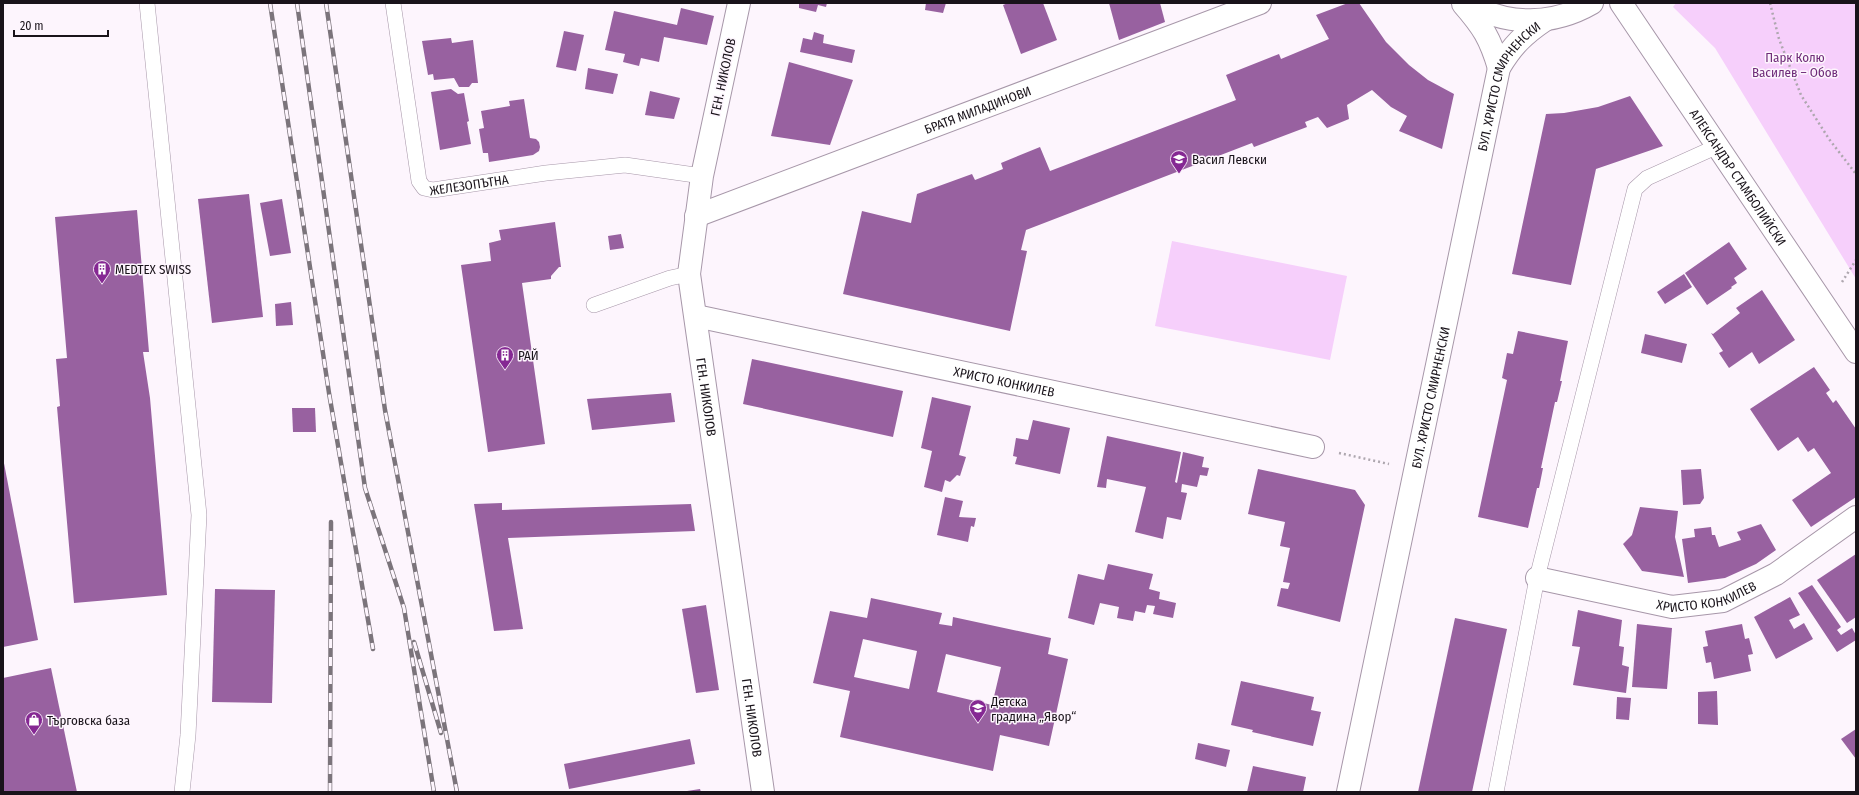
<svg xmlns="http://www.w3.org/2000/svg" width="1859" height="795" font-family="'Fira Sans Condensed',sans-serif">
<rect width="100%" height="100%" fill="#fdf5fd"/>
<!-- green -->
<g fill="#f6cffb">
<path d="M1676 3H1856V279L1715 48 1673 7Z"/>
<path d="M1172 241 1347 276 1330 360 1155 326Z"/>
</g>
<!-- building -->
<g fill="#9861a0" fill-rule="evenodd">
<path d="M799 3H827L826 7 818 5 816 12 799 8Z"/>
<path d="M926 3H946L943 13 925 10Z"/>
<path d="M1008 3H1043L1057 40 1021 54 1003 5Z"/>
<path d="M1109 3H1160L1165 22 1119 40Z"/>
<path d="M1348 3H1359L1386 42 1409 65 1428 80 1454 94 1442 149 1399 131 1407 116 1391 107 1372 90 1347 105 1349 119 1327 128 1318 117 1305 122 1307 127 1254 147 1252 143 1026 230 1021 250 1027 251 1010 331 843 294 862 211 911 223 917 194 972 174 975 180 1003 169 1001 163 1040 147 1050 171 1236 100 1226 75 1279 54 1281 59 1329 39 1316 15Z"/>
<path d="M681 8 714 16 707 45 664 37 659 62 641 58 639 66 623 62 625 54 605 50 614 11 677 25Z"/>
<path d="M564 31 584 35 576 71 556 67Z"/>
<path d="M814 32 824 35 823 43 855 50 852 63 800 52 803 38 812 40Z"/>
<path d="M451 38 452 43 473 40 478 83H472L469 87H459L454 78 434 80 433 74 428 75 422 41Z"/>
<path d="M789 62 853 80 830 145 771 136Z"/>
<path d="M588 68 618 74 613 94 585 89Z"/>
<path d="M451 89 458 94 464 93 469 121 467 122 471 144 440 150 431 92Z"/>
<path d="M650 91 680 98 674 119 645 115Z"/>
<path d="M1630 96 1663 146 1596 169 1571 285 1512 274 1546 114 1564 113 1598 107Z"/>
<path d="M524 99 530 138 536 139 539 142 540 147 539 151 533 155 489 162 488 153H483L479 129 484 128 481 111 510 106 509 101Z"/>
<path d="M249 194 263 317 212 323 198 199Z"/>
<path d="M282 199 291 253 270 256 260 203Z"/>
<path d="M137 210 149 352H143L150 398 167 595 74 603 57 407 60 406 56 359 67 358 55 217Z"/>
<path d="M555 222 561 267H559L551 276V279L522 283 545 444 488 452 461 265 491 261 489 243 501 240 499 230Z"/>
<path d="M621 234 624 248 610 250 608 236Z"/>
<path d="M1729 242 1747 269 1734 278 1737 283 1731 287 1732 288 1707 305 1685 273Z"/>
<path d="M1684 274 1692 287 1665 304 1657 292Z"/>
<path d="M1762 290 1795 340 1759 364 1752 352 1729 368 1719 353 1723 351 1711 333 1713 334 1740 313 1736 308Z"/>
<path d="M291 302 293 325 276 326 275 304Z"/>
<path d="M1518 331 1568 341 1560 381H1562L1557 402H1555L1541 468H1543L1539 488H1537L1528 528 1478 517 1507 380 1502 378 1507 353 1513 354Z"/>
<path d="M1645 334 1687 344 1682 363 1641 353Z"/>
<path d="M752 359 903 391 893 437 743 404Z"/>
<path d="M1814 367 1830 390 1826 393 1833 403 1836 400 1856 429V497L1811 527 1792 500 1831 473 1814 448 1808 452 1798 437 1778 451 1750 409Z"/>
<path d="M671 393 675 422 592 430 587 399Z"/>
<path d="M932 397 971 406 959 455 966 457 960 476 957 475 950 482 945 480 942 492 924 487 932 451 921 448Z"/>
<path d="M292 408H315L316 432H293Z"/>
<path d="M1033 420 1070 428 1060 474 1015 464 1017 457 1013 456 1016 438 1028 440Z"/>
<path d="M1107 436 1181 452 1175 482 1177 483 1183 452 1204 457 1202 467 1209 468 1207 476 1200 475 1197 487 1182 484 1181 492 1187 493 1181 520 1167 517 1163 539 1135 532 1146 487 1107 479 1106 488 1097 487Z"/>
<path d="M3 458 38 640 3 647Z"/>
<path d="M1258 469 1355 490 1365 505 1340 622 1277 606 1281 588 1288 589 1290 583 1283 582 1290 548 1280 546 1285 522 1248 514Z"/>
<path d="M1701 469 1704 498 1700 504 1683 505 1681 470Z"/>
<path d="M945 497 963 501 959 517 976 518 974 527 971 526 968 542 937 535Z"/>
<path d="M502 503V510L691 504 695 531 508 538 523 629 494 631 474 504Z"/>
<path d="M1640 507 1678 511 1675 537 1684 577 1642 571 1623 544 1632 535Z"/>
<path d="M1761 524 1776 550 1756 564 1725 578 1688 583 1682 539 1695 537 1694 529 1711 527 1712 535H1715L1719 547 1741 540 1737 532Z"/>
<path d="M1856 554V617L1847 623 1817 580Z"/>
<path d="M1108 564 1153 574 1149 589 1160 592 1159 599 1176 603 1173 618 1153 614 1155 606 1147 605 1145 613 1135 611 1133 621 1117 618 1119 607 1100 603 1094 625 1068 618 1078 574 1104 580Z"/>
<path d="M1812 585 1841 627 1837 630 1841 635 1852 628 1856 635V640L1837 652 1798 593Z"/>
<path d="M215 589 275 590 272 703 212 702Z"/>
<path d="M1790 597 1800 615 1789 620 1794 629 1804 623 1813 639 1776 659 1754 617Z"/>
<path d="M871 598 942 613 939 624 952 626 953 617 1051 638 1048 654 1068 659 1049 746 1000 735 993 771 840 737 850 691 813 683 830 611 867 618ZM863 639 917 651 909 689 854 677ZM946 654 1001 667 992 705 937 692Z"/>
<path d="M706 605 719 690 696 693 682 609Z"/>
<path d="M1578 610 1622 620 1619 646 1624 647 1622 665 1629 667 1626 693 1573 685 1580 647 1572 646Z"/>
<path d="M1455 618 1507 629 1472 792H1418Z"/>
<path d="M1637 624 1672 628 1667 689 1632 687Z"/>
<path d="M1742 624 1745 639 1749 638 1753 654 1748 655 1751 671 1714 679 1711 662 1706 663 1703 647 1708 646 1705 631Z"/>
<path d="M51 668 77 792H3V678Z"/>
<path d="M1241 681 1314 697 1311 710 1321 712 1313 746 1252 732 1253 730 1231 725Z"/>
<path d="M1717 691 1718 725 1698 724V692Z"/>
<path d="M1617 697 1631 698 1629 720 1616 719Z"/>
<path d="M1856 729V759L1841 739Z"/>
<path d="M690 739 695 764 569 789 564 764Z"/>
<path d="M1198 743 1230 750 1226 767 1195 759Z"/>
<path d="M1253 766 1306 777 1303 792H1247Z"/>
<path d="M700 789 701 792H687V791Z"/>
</g>
<g fill="none" stroke-linecap="round" stroke-linejoin="round">
<!-- service casing -->
<g stroke="#a797a9" stroke-width="16">
<g id="service">
<path d="M147 3 199 515 188 735 182 792"/>
<path id="s1" d="M393 3 419 181 424 188 433 190 546 173 625 165 702 176"/>
<path d="M594 305 670 278 689 274"/>
<path d="M1496 792 1537 578 1635 189 1647 178 1718 146"/>
</g>
</g>
<!-- minor casing -->
<g stroke="#a797a9" stroke-width="24">
<g id="minor">
<path id="s2" d="M739 3 702 176 689 274 763 792"/>
<path id="s3" d="M1621 3 1856 352"/>
<path id="s4" d="M696 216 1260 3"/>
<path id="s5" d="M696 316 1313 447"/>
<path id="s6" d="M1537 578 1672 607 1723 601 1776 574 1856 517"/>
</g>
</g>
<!-- primary casing -->
<g stroke="#a797a9" stroke-width="24">
<g id="primary">
<path d="M1469 3C1507 27 1554 25 1592 3"/>
<path d="M1463 4C1483 27 1490 38 1499 68"/>
<path id="s7" d="M1348 792 1499 68C1512 46 1524 34 1545 20"/>
</g>
</g>
<!-- path -->
<g stroke="#aea7af" stroke-width="2.5" stroke-dasharray="2 3" stroke-linecap="butt">
<path d="M1770 3 1779 39 1801 95 1829 139 1856 174"/>
<path d="M1842 282 1856 260"/>
<path d="M1339 453 1389 464"/>
</g>
<!-- service -->
<use href="#service" stroke="#fff" stroke-width="15"/>
<!-- minor -->
<use href="#minor" stroke="#fff" stroke-width="22"/>
<!-- primary -->
<use href="#primary" stroke="#fff" stroke-width="22"/>
<!-- rail casing -->
<g stroke="#7b747b" stroke-width="4.5">
<g id="rail">
<path d="M270 3 329 393 373 649"/>
<path d="M297 3 365 488 404 608 434 792"/>
<path d="M326 3 385 410 457 792"/>
<path d="M414 642 441 733"/>
<path d="M330 792 331 522"/>
</g>
</g>
<!-- rail -->
<use href="#rail" stroke="#fdf5fd" stroke-width="3" stroke-dasharray="9" stroke-linecap="butt"/>
</g>
<!-- icons -->
<defs>
<g id="school-pin" transform="scale(0.9)"><path d="M0 17L-7.5 6A9.5 9.5 0 1 1 7.5 6Z" fill="#852893" stroke="#fdf5fd"/><path d="M0-5L7-2L0 1L-7-2ZM-4 1L0 2.5L4 1V4Q0 6-4 4Z" fill="#fff"/></g>
<g id="building-pin" transform="scale(0.9)"><path d="M0 17L-7.5 6A9.5 9.5 0 1 1 7.5 6Z" fill="#852893" stroke="#fdf5fd"/><path d="M-4-6H4V6H1V3H-1V6H-4ZM-2.5-4.3h1.7v1.8h-1.7ZM.8-4.3h1.7v1.8H.8ZM-2.5-1h1.7V.8h-1.7ZM.8-1h1.7V.8H.8Z" fill="#fff"/></g>
<g id="shop-pin" transform="scale(0.9)"><path d="M0 17L-7.5 6A9.5 9.5 0 1 1 7.5 6Z" fill="#852893" stroke="#fdf5fd"/><path d="M-5-2.5h2.3a2.7 3.5 0 0 1 5.4 0H5L5.5 6h-11ZM-1.5-2.5h3a1.5 2.3 0 0 0-3 0Z" fill="#fff"/></g>
</defs>
<g fill-rule="evenodd">
<use href="#school-pin" x="1179" y="159"/>
<use href="#building-pin" x="102" y="269"/>
<use href="#building-pin" x="505" y="355"/>
<use href="#school-pin" x="978" y="708"/>
<use href="#shop-pin" x="34" y="720"/>
</g>
<g text-anchor="middle" dominant-baseline="central" stroke-width="3" stroke-linejoin="round" paint-order="stroke">
<!-- park labels -->
<g font-size="13" fill="#6f2b79" stroke="#fdf5fd">
<text x="1795" y="57">Парк Колю<tspan x="1795" dy="15">Василев – Обов</tspan></text>
</g>
<!-- street labels -->
<g font-size="13" fill="#19131a" stroke="#fdf5fd">
<text transform="translate(723 77) rotate(-78)">ГЕН. НИКОЛОВ</text>
<text stroke="none"><textPath href="#s7" startOffset="727">БУЛ. ХРИСТО СМИРНЕНСКИ</textPath></text>
<text stroke="none"><textPath href="#s4" startOffset="301">БРАТЯ МИЛАДИНОВИ</textPath></text>
<text stroke="none"><textPath href="#s3" startOffset="210">АЛЕКСАНДЪР СТАМБОЛИЙСКИ</textPath></text>
<text stroke="none"><textPath href="#s1" startOffset="234">ЖЕЛЕЗОПЪТНА</textPath></text>
<text stroke="none"><textPath href="#s5" startOffset="315">ХРИСТО КОНКИЛЕВ</textPath></text>
<text stroke="none"><textPath href="#s2" startOffset="400">ГЕН. НИКОЛОВ</textPath></text>
<text stroke="none"><textPath href="#s7" startOffset="403">БУЛ. ХРИСТО СМИРНЕНСКИ</textPath></text>
<text stroke="none"><textPath href="#s6" startOffset="174">ХРИСТО КОНКИЛЕВ</textPath></text>
<text stroke="none"><textPath href="#s2" startOffset="724">ГЕН. НИКОЛОВ</textPath></text>
</g>
<!-- poi labels -->
<g font-size="13" fill="#19131a" stroke="#fdf5fd" text-anchor="start">
<text x="1192" y="159">Васил Левски</text>
<text x="115" y="269">MEDTEX SWISS</text>
<text x="518" y="355">РАЙ</text>
<text x="991" y="701">Детска<tspan x="991" dy="15">градина „Явор“</tspan></text>
<text x="47" y="720">Търговска база</text>
</g>
</g>
<!-- border -->
<rect width="1859" height="795" fill="none" stroke="#19131a" stroke-width="8"/>
<!-- scale -->
<path d="M14 30v6h94v-6" fill="none" stroke="#19131a" stroke-width="2"/>
<text x="20" y="30" font-size="12" fill="#19131a" stroke="#fdf5fd" stroke-width="3" paint-order="stroke">20 m</text>
</svg>
